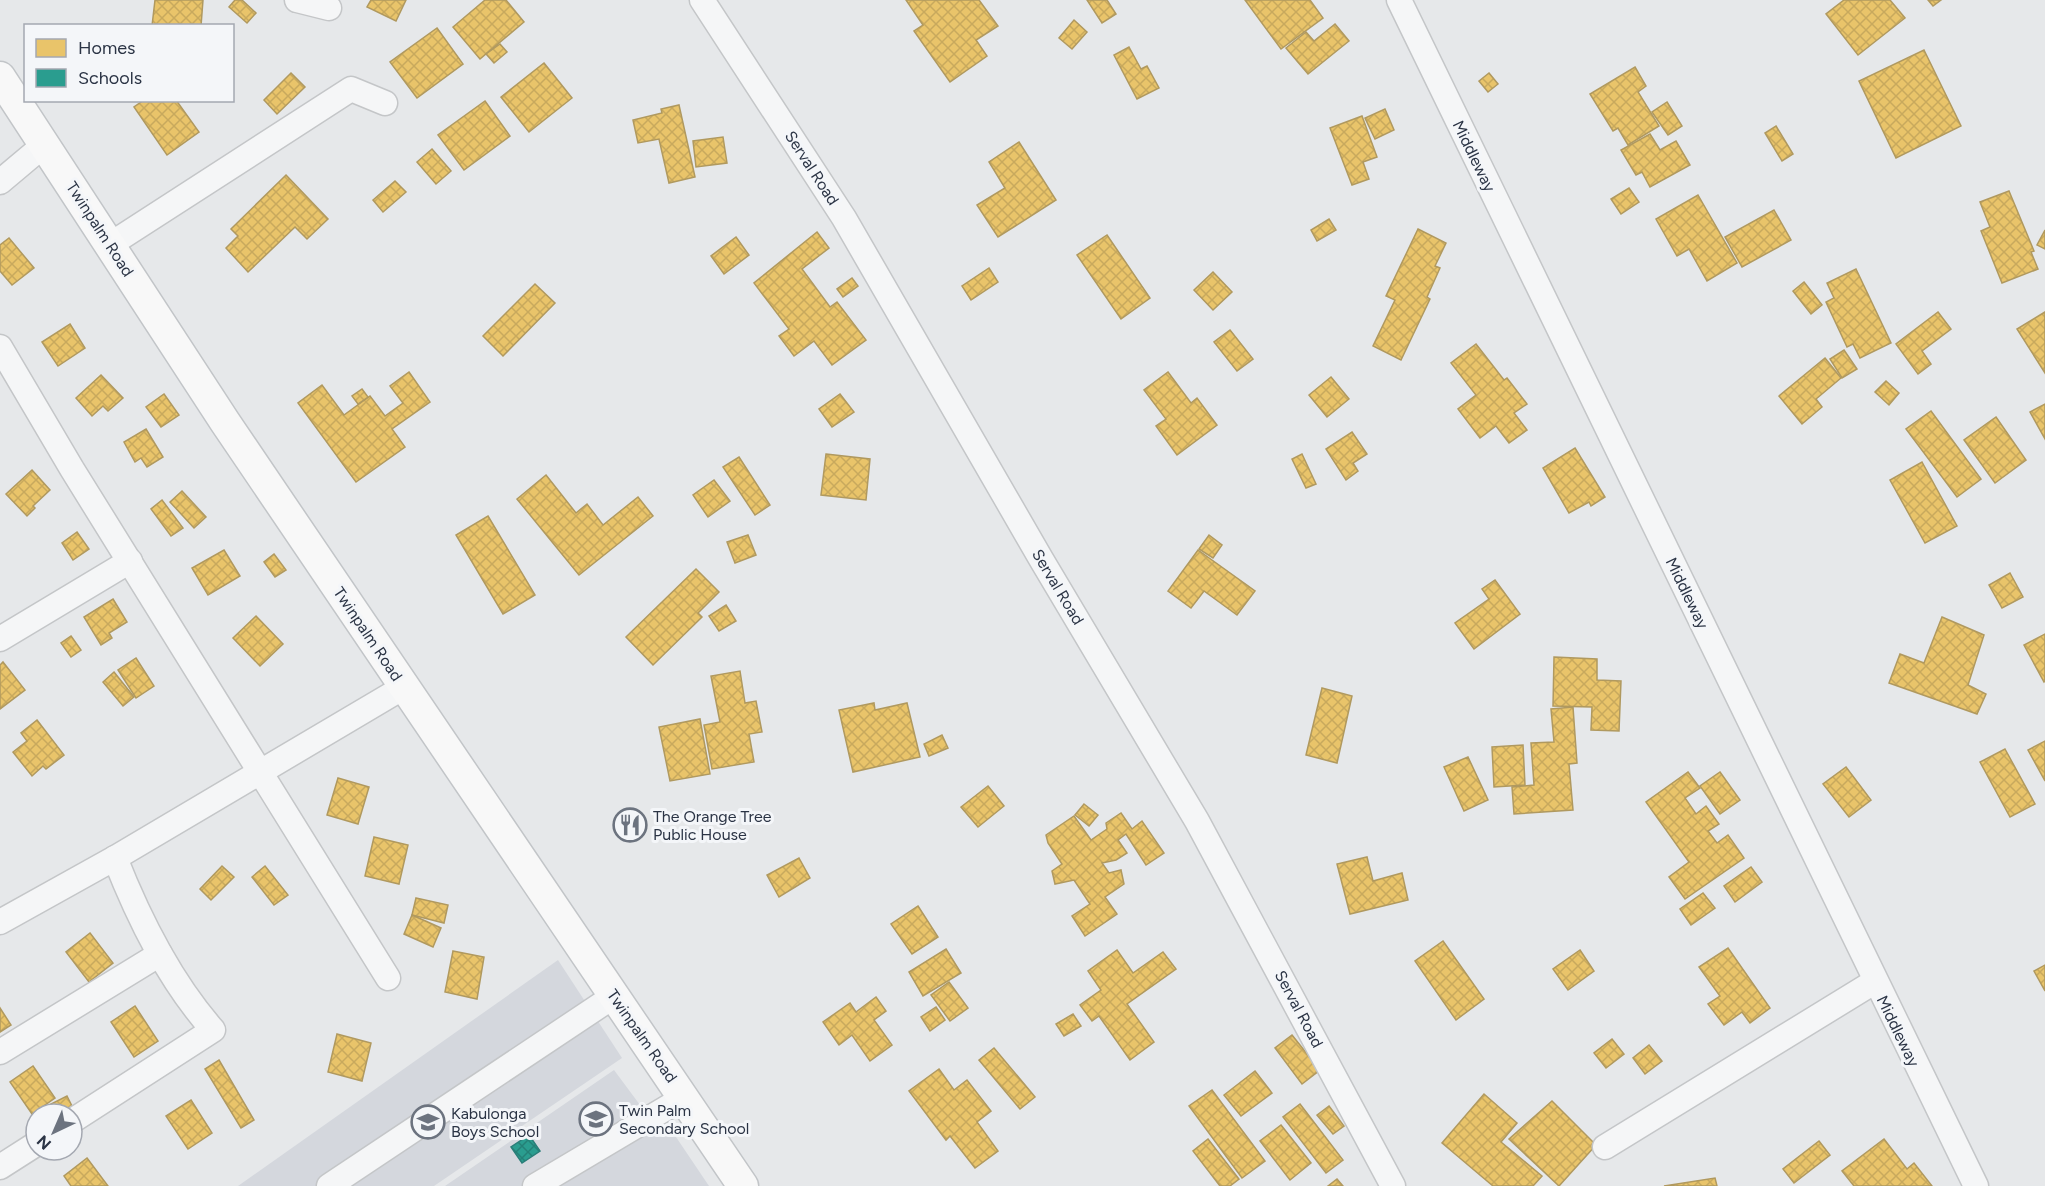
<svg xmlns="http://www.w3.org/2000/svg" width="2045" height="1186" font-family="Figtree,sans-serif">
<defs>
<pattern id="homes-cross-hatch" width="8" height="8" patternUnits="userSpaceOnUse" patternTransform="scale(1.5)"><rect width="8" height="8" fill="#e9c46a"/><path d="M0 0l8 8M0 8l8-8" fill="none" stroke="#c8a95d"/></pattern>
<pattern id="schools-cross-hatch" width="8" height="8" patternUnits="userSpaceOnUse" patternTransform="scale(1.5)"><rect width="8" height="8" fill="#2a9d8f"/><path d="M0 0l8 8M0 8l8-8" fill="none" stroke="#248177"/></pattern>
</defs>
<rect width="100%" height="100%" fill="#e6e8ea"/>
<!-- built -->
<g fill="#d4d7dd">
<path d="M558 960 622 1058 434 1186H238Z"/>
<path d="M614 1070 643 1109 654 1129 676 1137 709 1186H445Z"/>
</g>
<!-- homes -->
<g fill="url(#homes-cross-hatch)" stroke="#b0995f" stroke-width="1.5">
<path d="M155 0H203L201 26H152Z"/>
<path d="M235 0H242L256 13 247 23 229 7Z"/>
<path d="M371 0H406L396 21 367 7Z"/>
<path d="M485 0H506L524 22 480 59 453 27Z"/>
<path d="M906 0H979L998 26 976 40 987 56 950 82 914 31 923 25Z"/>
<path d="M1087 0H1107L1116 14 1102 23Z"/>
<path d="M1245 0H1310L1323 18 1281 49Z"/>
<path d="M1844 0H1890L1905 18 1858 55 1826 14Z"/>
<path d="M1928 0H1941L1933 6Z"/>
<path d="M1074 20 1087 32 1072 49 1059 38Z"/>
<path d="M1335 24 1349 41 1308 74 1286 48 1306 32 1314 41Z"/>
<path d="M437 28 463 64 417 98 390 62Z"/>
<path d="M500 44 507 52 494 63 486 54Z"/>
<path d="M1129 47 1141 69 1147 66 1159 88 1137 99 1114 55Z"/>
<path d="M1924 50 1961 126 1896 158 1859 81Z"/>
<path d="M544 63 572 98 529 132 501 97Z"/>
<path d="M1635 67 1646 86 1638 92 1659 126 1628 145 1618 128 1613 131 1590 94Z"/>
<path d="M291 73 305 87 277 114 264 100Z"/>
<path d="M1489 73 1498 84 1488 92 1479 81Z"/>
<path d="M144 100H176L199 132 167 155 134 107Z"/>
<path d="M485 101 510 136 464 170 438 135Z"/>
<path d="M1667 102 1682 126 1668 135 1652 112Z"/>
<path d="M679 105 695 177 669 183 659 139 638 143 633 120 662 113 661 109Z"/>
<path d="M1385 109 1394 130 1375 139 1365 118Z"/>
<path d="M1362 116 1377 157 1363 162 1369 179 1352 185 1330 128Z"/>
<path d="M1776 126 1793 154 1782 161 1765 133Z"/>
<path d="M1650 134 1660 150 1676 141 1690 165 1650 187 1642 172 1636 175 1621 150Z"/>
<path d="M723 137 727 163 696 167 693 141Z"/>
<path d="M1019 142 1056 200 998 237 977 205 1005 188 989 162Z"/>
<path d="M432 149 451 171 436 184 417 162Z"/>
<path d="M286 175 328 219 307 239 295 227 248 272 226 248 238 236 231 229Z"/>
<path d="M395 181 406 192 383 212 373 200Z"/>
<path d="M1629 188 1639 202 1621 214 1611 199Z"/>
<path d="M2009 191 2034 251 2031 252 2038 269 2002 283 1981 231 1990 227 1980 202Z"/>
<path d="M1698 195 1737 263 1707 281 1689 249 1677 256 1656 219Z"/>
<path d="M1774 210 1791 240 1742 267 1725 237Z"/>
<path d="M1329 219 1336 230 1317 241 1311 230Z"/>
<path d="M1418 229 1446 243 1435 266 1440 268 1427 297 1430 299 1401 360 1373 346 1395 300 1386 296Z"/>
<path d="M2045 230V249L2037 245Z"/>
<path d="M817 232 829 248 802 269 830 307 837 302 866 340 832 365 814 341 794 356 779 336 789 329 754 283Z"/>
<path d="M1107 235 1150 298 1121 319 1077 255Z"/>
<path d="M736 237 749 255 724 274 711 256Z"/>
<path d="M9 238 34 268 12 285 0 271V245Z"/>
<path d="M989 268 998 282 971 300 962 286Z"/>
<path d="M1856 269 1891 343 1860 358 1853 344 1847 347 1826 302 1834 298 1827 283Z"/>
<path d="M1213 272 1232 292 1213 310 1194 290Z"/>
<path d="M852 278 858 286 843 297 837 289Z"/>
<path d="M1804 282 1822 305 1811 314 1793 291Z"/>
<path d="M535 284 555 303 503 356 483 336Z"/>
<path d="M1938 312 1951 329 1922 351 1931 364 1918 374 1896 344Z"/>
<path d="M2045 312V373L2017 329Z"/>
<path d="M70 324 85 348 58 366 42 342Z"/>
<path d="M1230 330 1253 359 1237 371 1214 342Z"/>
<path d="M1476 344 1504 380 1507 378 1527 404 1514 413 1527 430 1509 443 1496 426 1480 438 1458 409 1476 395 1451 363Z"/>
<path d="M1844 350 1857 369 1842 378 1830 359Z"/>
<path d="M1825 358 1841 378 1816 399 1822 407 1802 424 1779 396Z"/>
<path d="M409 372 430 402 392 429 405 447 356 482 298 403 322 385 344 415 370 396 385 416 403 403 390 386Z"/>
<path d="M1168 372 1191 403 1197 398 1217 425 1177 455 1156 426 1166 419 1144 390Z"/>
<path d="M101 375 123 398 108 411 103 406 92 416 76 398Z"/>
<path d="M1331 377 1349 399 1327 417 1309 395Z"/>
<path d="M1886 381 1899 393 1889 405 1875 392Z"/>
<path d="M362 389 368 397 358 404 352 396Z"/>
<path d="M164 394 179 415 161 427 146 407Z"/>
<path d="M840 394 854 412 832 427 819 409Z"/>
<path d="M2045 404V439L2030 412Z"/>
<path d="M1931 411 1981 479 1957 497 1906 429Z"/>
<path d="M1996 417 2026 460 1995 483 1964 440Z"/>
<path d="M146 429 163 457 147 467 141 458 135 462 124 442Z"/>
<path d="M1352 432 1367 454 1353 463 1358 471 1346 480 1326 449Z"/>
<path d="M1575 448 1605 497 1591 506 1589 502 1569 513 1543 468Z"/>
<path d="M826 454 870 459 866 500 821 495Z"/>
<path d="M1302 454 1316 484 1306 488 1292 459Z"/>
<path d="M739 457 770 505 755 515 723 467Z"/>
<path d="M1922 462 1957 526 1925 543 1890 480Z"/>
<path d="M32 470 50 490 33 506 35 508 27 516 6 494Z"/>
<path d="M546 475 576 513 587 504 603 525 638 497 653 516 579 575 517 499Z"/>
<path d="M714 480 730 501 708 517 693 495Z"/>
<path d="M182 491 206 517 194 528 170 502Z"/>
<path d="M162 500 183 528 171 536 151 509Z"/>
<path d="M488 516 535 595 503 614 456 535Z"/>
<path d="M77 532 89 549 73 560 62 543Z"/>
<path d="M748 535 756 555 735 563 727 542Z"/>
<path d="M1209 535 1222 545 1213 558 1199 549Z"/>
<path d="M224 550 240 576 208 595 192 568Z"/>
<path d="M1198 550 1255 591 1237 615 1204 591 1191 608 1168 591Z"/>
<path d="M274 554 286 570 275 577 264 562Z"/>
<path d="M696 569 719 592 698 613 702 617 653 665 626 637Z"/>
<path d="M2010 573 2023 597 2002 608 1989 585Z"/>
<path d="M1495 580 1520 614 1474 649 1455 623 1489 599 1482 589Z"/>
<path d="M113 599 127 622 109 633 112 638 101 645 84 617Z"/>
<path d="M726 605 736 621 719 631 709 616Z"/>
<path d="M256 616 283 644 260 666 233 638Z"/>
<path d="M1942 617 1984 635 1968 685 1986 694 1977 714 1889 683 1900 654 1924 663Z"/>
<path d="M2045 634V681L2044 682 2024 645Z"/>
<path d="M71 636 81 650 71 657 61 643Z"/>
<path d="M1554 657 1597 659V680L1621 681 1619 731 1591 730 1592 707 1553 706Z"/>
<path d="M136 658 154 686 136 698 118 670Z"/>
<path d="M3 662 25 690 0 709V665Z"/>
<path d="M740 671 745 703 756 701 762 732 749 734 754 762 712 769 704 725 720 722 711 676Z"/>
<path d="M114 672 134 697 123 706 103 682Z"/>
<path d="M1322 688 1352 696 1337 763 1306 755Z"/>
<path d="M874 703 875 710 907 703 920 757 853 772 839 710Z"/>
<path d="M1573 707 1577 763 1569 764 1573 810 1514 814 1512 787 1534 785 1531 743 1554 742 1551 709Z"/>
<path d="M700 719 710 774 670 781 659 727Z"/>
<path d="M37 720 64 755 46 769 43 766 32 776 13 752 27 741 21 733Z"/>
<path d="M942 735 948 748 929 756 924 744Z"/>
<path d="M2045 741V781L2028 750Z"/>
<path d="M1523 745 1525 785 1494 787 1492 747Z"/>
<path d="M2005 749 2035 804 2010 817 1980 762Z"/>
<path d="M1468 757 1488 800 1464 811 1444 767Z"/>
<path d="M1846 767 1871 800 1849 817 1823 784Z"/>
<path d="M1688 772 1700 788 1685 798 1696 814 1706 806 1719 824 1708 831 1717 843 1728 835 1744 858 1685 899 1669 877 1689 862 1646 802Z"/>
<path d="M1720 772 1740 800 1720 814 1700 786Z"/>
<path d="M338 778 369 787 358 824 327 815Z"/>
<path d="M988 786 1004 806 978 827 961 807Z"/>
<path d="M1084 804 1098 815 1089 826 1075 815Z"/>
<path d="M1121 813 1132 829 1142 821 1164 853 1146 865 1126 834 1118 840 1127 853 1116 860 1102 863 1109 873 1121 870 1124 884 1105 897 1117 914 1085 936 1072 916 1090 904 1074 880 1055 884 1052 871 1062 864 1048 843 1046 835 1074 816 1091 840 1107 829 1106 823Z"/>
<path d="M374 837 408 845 399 884 365 876Z"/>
<path d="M1367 857 1373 881 1402 873 1408 900 1350 914 1337 864Z"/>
<path d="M799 858 810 878 779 897 767 875Z"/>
<path d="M222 866 234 877 211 900 200 889Z"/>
<path d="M265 866 288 895 274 905 252 877Z"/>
<path d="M1751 867 1762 882 1735 902 1724 886Z"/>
<path d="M1703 893 1715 908 1691 925 1680 909Z"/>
<path d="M416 898 448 905 444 923 412 915Z"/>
<path d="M918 906 938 937 912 954 891 924Z"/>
<path d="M412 915 441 928 433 947 404 934Z"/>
<path d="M90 933 113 963 89 982 66 952Z"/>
<path d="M1443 941 1484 999 1456 1020 1415 961Z"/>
<path d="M1728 948 1770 1008 1750 1023 1742 1012 1724 1025 1708 1004 1720 996 1699 967Z"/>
<path d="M946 949 961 973 923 996 909 972Z"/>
<path d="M1117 950 1133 973 1163 952 1176 969 1127 1004 1154 1042 1130 1060 1099 1016 1092 1021 1080 1005 1101 990 1088 971Z"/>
<path d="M1580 950 1594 971 1568 990 1553 969Z"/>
<path d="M453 951 484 957 477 999 445 992Z"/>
<path d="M2045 965V991L2034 971Z"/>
<path d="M949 982 968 1008 950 1021 931 995Z"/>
<path d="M876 997 886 1011 874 1020 892 1045 870 1061 852 1035 839 1045 823 1022 850 1003 856 1012Z"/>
<path d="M135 1006 158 1041 134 1057 111 1022Z"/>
<path d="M936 1007 945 1020 930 1031 921 1017Z"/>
<path d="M0 1008 11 1025 0 1032Z"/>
<path d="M1073 1014 1081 1026 1064 1036 1056 1024Z"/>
<path d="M337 1034 371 1043 362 1081 328 1072Z"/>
<path d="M1292 1035 1320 1070 1302 1084 1275 1048Z"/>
<path d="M1612 1039 1624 1054 1606 1068 1594 1053Z"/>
<path d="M1649 1045 1662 1061 1645 1074 1633 1058Z"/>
<path d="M994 1048 1035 1097 1020 1109 979 1060Z"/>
<path d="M219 1060 254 1120 241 1128 205 1069Z"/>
<path d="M33 1066 55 1098 32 1114 10 1082Z"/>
<path d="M939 1069 954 1090 967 1080 991 1111 977 1122 998 1151 975 1168 950 1136 946 1140 909 1091Z"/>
<path d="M1255 1071 1272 1093 1241 1116 1224 1095Z"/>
<path d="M1212 1090 1265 1161 1242 1178 1189 1106Z"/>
<path d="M1484 1094 1517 1123 1501 1142 1542 1176 1533 1186H1493L1442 1143Z"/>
<path d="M67 1096 75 1112 54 1114 49 1105Z"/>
<path d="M191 1100 212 1133 188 1149 166 1116Z"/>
<path d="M1552 1101 1596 1145 1559 1186 1509 1139Z"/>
<path d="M1300 1104 1343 1160 1326 1173 1283 1117Z"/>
<path d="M1329 1106 1344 1126 1333 1134 1317 1115Z"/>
<path d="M1281 1125 1311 1163 1290 1180 1260 1141Z"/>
<path d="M1208 1139 1239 1179 1230 1186H1220L1193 1151Z"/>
<path d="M1884 1139 1907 1169 1914 1163 1932 1186H1854L1842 1171Z"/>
<path d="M1819 1141 1830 1155 1794 1183 1783 1169Z"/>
<path d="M87 1158 108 1186H71L64 1176Z"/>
<path d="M1715 1178 1717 1186H1664Z"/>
<path d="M1337 1179 1343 1186H1328Z"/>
</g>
<!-- schools -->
<path fill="url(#schools-cross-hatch)" stroke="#2a7e79" stroke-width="1.5" d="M529 1135 540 1151 522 1163 511 1147Z"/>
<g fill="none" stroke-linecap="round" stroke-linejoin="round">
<!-- minor casing -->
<g stroke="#c4c6c8" stroke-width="27">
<g id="minor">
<path d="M297 0 329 8"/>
<path d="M702 0 844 218 1041 559 1197 821 1393 1186"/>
<path d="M1399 0 1976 1186"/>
<path d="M0 182 44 145"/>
<path d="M111 244 351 89 385 103"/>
<path d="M0 347 72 469 388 978"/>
<path d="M0 639 130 561"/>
<path d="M0 922 115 858 404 687"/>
<path d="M0 1052 160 954"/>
<path d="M72 1121 213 1030C169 980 139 919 115 858"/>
<path d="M1605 1147 1874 982"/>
<path d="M0 1167 36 1144"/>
<path d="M329 1186 614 996"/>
<path d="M535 1186 685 1097"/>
</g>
</g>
<!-- major casing -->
<g stroke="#c2c5c8" stroke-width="33">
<path id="major" d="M0 77 225 422 743 1186"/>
</g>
<!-- minor -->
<use href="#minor" stroke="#f5f6f7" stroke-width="24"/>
<!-- major -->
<use href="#major" stroke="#f8f8f8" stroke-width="30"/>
</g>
<!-- icons -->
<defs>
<g id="restaurant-ring" transform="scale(1.725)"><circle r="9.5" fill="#f4f6f9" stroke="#6c737f" stroke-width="1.5"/><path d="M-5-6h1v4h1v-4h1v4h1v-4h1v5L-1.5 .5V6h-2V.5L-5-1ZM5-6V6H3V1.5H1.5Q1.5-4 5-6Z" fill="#6c737f"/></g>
<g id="school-ring" transform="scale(1.725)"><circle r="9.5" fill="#f4f6f9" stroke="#6c737f" stroke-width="1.5"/><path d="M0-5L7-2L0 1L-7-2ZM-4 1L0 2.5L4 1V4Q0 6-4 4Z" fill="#6c737f"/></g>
</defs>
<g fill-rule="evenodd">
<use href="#restaurant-ring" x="630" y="825"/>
<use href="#school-ring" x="596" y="1119"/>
<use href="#school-ring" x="428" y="1122"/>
</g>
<g text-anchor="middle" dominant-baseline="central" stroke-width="6" stroke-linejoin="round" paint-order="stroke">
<!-- street labels -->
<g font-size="16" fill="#2b3445" stroke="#f4f6f9">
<text transform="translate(1474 156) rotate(64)">Middleway</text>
<text transform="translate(812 168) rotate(57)">Serval Road</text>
<text transform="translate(100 229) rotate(57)">Twinpalm Road</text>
<text transform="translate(1058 587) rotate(59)">Serval Road</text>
<text transform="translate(1687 593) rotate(64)">Middleway</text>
<text transform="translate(368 634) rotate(56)">Twinpalm Road</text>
<text transform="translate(1299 1009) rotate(62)">Serval Road</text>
<text transform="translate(1898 1031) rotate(64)">Middleway</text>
<text transform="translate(642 1036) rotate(55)">Twinpalm Road</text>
</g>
<!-- poi labels -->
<g font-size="16" fill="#2b3445" stroke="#f4f6f9" text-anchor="start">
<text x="653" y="816">The Orange Tree<tspan x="653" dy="18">Public House</tspan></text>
<text x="619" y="1110">Twin Palm<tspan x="619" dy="18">Secondary School</tspan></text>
<text x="451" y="1113">Kabulonga<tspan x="451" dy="18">Boys School</tspan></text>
</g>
</g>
<!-- legend -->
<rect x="24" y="24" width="210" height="78" fill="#f4f6f9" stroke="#a4a8b1" stroke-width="1.5"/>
<rect x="36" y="39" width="30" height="18" fill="#e9c46a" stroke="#a4a8b1" stroke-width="1.5"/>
<text x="78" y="54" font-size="18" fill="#2b3445">Homes</text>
<rect x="36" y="69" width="30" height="18" fill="#2a9d8f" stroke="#a4a8b1" stroke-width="1.5"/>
<text x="78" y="84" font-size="18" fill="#2b3445">Schools</text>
<!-- north arrow -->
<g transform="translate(54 1132) rotate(224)"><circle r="28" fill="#f4f6f9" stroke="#a4a8b1" stroke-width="1.5"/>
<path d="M0-4.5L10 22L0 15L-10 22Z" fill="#6c737f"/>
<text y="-9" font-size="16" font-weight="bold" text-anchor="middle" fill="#2b3445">N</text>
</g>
</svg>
